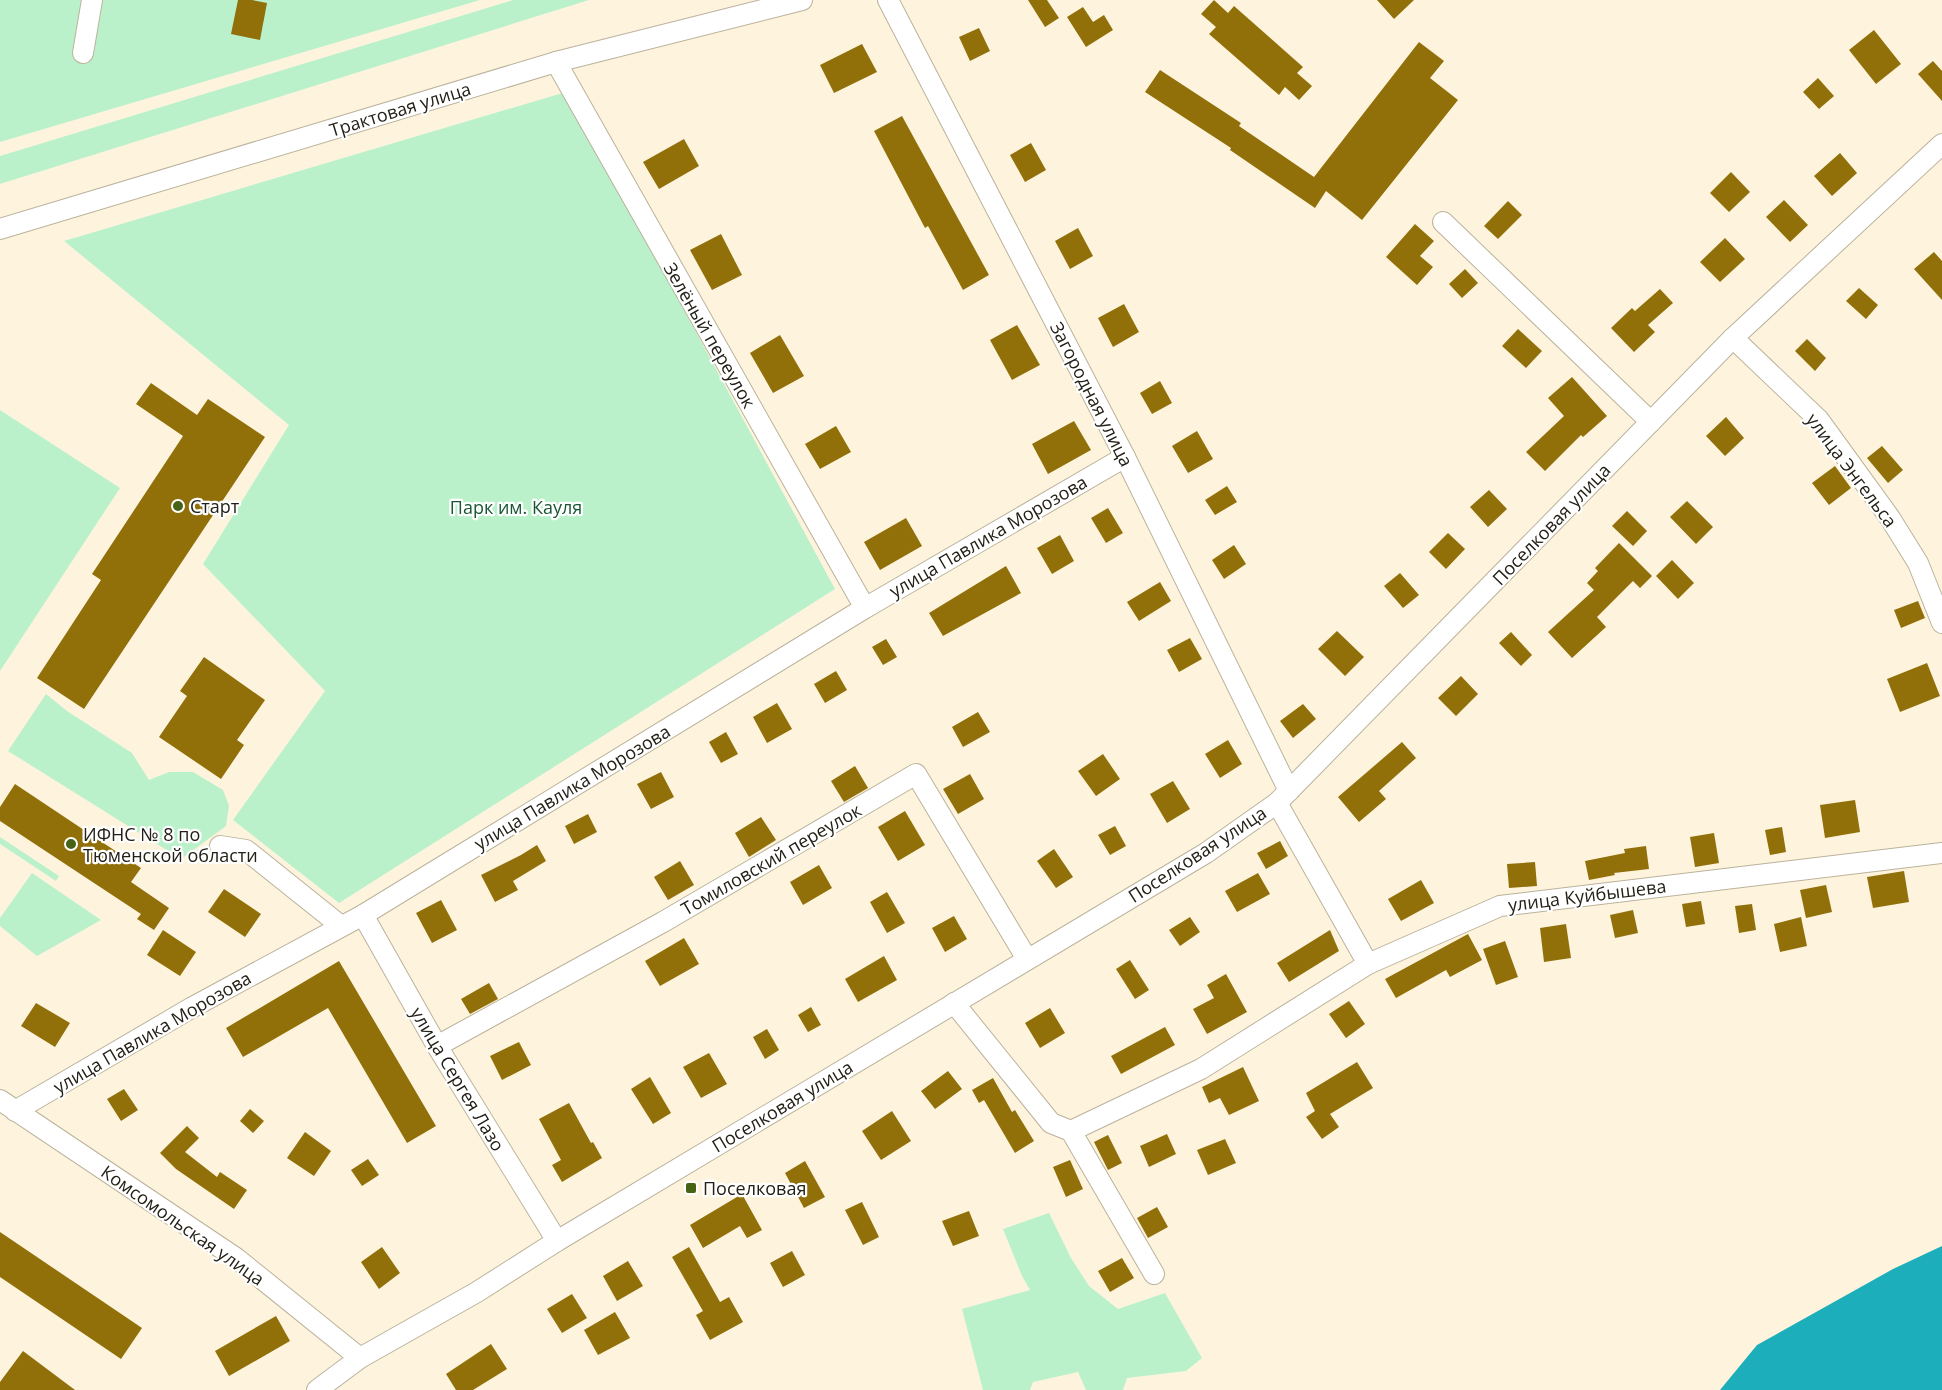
<svg xmlns="http://www.w3.org/2000/svg" width="1942" height="1390" font-family="'Open Sans',sans-serif">
<rect width="100%" height="100%" fill="#fef4dd"/>
<!-- green -->
<g fill="#baf1cb">
<path d="M0 0H480L0 142Z"/>
<path d="M513 0H589L0 184V156Z"/>
<path d="M566 92 835 589 339 903 233 820 325 691 203 564 289 425 64 241Z"/>
<path d="M0 410 120 488 0 671Z"/>
<path d="M46 694 67 711 132 753 149 780 169 772H193L223 790 229 806 226 826 181 859 8 751Z"/>
<path d="M0 837 59 876 56 881 0 844Z"/>
<path d="M32 873 101 920 37 956 0 926V918Z"/>
<path d="M1049 1213 1071 1258 1089 1286 1118 1309 1165 1293 1202 1358 1186 1371 1127 1378 1123 1390H1086L1078 1372 1033 1382 1030 1390H983L962 1309 1030 1290 1022 1276 1003 1229Z"/>
</g>
<!-- water -->
<path fill="#1daebb" d="M1942 1246V1390H1720L1757 1345 1893 1269Z"/>
<!-- building -->
<g fill="#91700a">
<path d="M238 0H252L267 3 260 40 231 34Z"/>
<path d="M1028 0H1047L1059 18 1045 27Z"/>
<path d="M1214 0 1228 13 1234 6 1303 67 1297 73 1312 86 1299 100 1285 87 1279 95 1209 34 1216 27 1201 14Z"/>
<path d="M1377 0H1414L1394 19Z"/>
<path d="M1083 7 1093 22 1104 15 1113 30 1086 47 1067 17Z"/>
<path d="M979 28 990 51 970 61 959 37Z"/>
<path d="M1874 30 1901 64 1876 84 1849 50Z"/>
<path d="M1419 42 1444 61 1430 78 1458 100 1362 220 1326 191 1315 208 1230 150 1231 148 1145 92 1160 70 1241 123 1239 126 1314 177Z"/>
<path d="M862 44 877 72 834 93 820 65Z"/>
<path d="M1933 61 1942 71V101L1918 74Z"/>
<path d="M1818 78 1834 96 1819 109 1803 92Z"/>
<path d="M902 116 989 275 963 290 928 226 925 228 874 131Z"/>
<path d="M684 139 699 166 659 189 643 162Z"/>
<path d="M1031 143 1046 170 1025 182 1010 155Z"/>
<path d="M1840 153 1857 173 1832 196 1814 176Z"/>
<path d="M1731 172 1750 192 1729 212 1710 193Z"/>
<path d="M1784 200 1808 225 1790 242 1766 217Z"/>
<path d="M1508 201 1522 215 1498 239 1484 226Z"/>
<path d="M1415 224 1434 241 1420 256 1433 267 1417 285 1386 257Z"/>
<path d="M1078 228 1093 256 1070 269 1055 241Z"/>
<path d="M721 234 742 275 712 290 690 250Z"/>
<path d="M1725 238 1745 259 1720 282 1700 262Z"/>
<path d="M1934 252 1942 261V300L1914 269Z"/>
<path d="M1465 269 1478 283 1462 298 1449 284Z"/>
<path d="M1859 288 1878 305 1866 319 1846 301Z"/>
<path d="M1660 289 1673 303 1648 325 1655 332 1634 352 1611 328 1632 308 1635 311Z"/>
<path d="M1124 304 1139 332 1113 347 1098 318Z"/>
<path d="M1017 325 1040 365 1012 380 990 340Z"/>
<path d="M1518 329 1542 351 1526 368 1502 346Z"/>
<path d="M780 335 804 376 773 393 750 353Z"/>
<path d="M1807 339 1826 358 1815 371 1795 351Z"/>
<path d="M1572 377 1607 416 1583 437 1581 435 1545 471 1526 452 1564 416 1548 398Z"/>
<path d="M1160 381 1172 403 1152 414 1140 393Z"/>
<path d="M151 383 197 415 208 399 265 437 84 709 37 678 101 580 92 574 183 436 136 404Z"/>
<path d="M1726 417 1744 438 1725 456 1706 436Z"/>
<path d="M1074 421 1091 450 1048 474 1032 444Z"/>
<path d="M836 426 851 452 820 469 805 444Z"/>
<path d="M1197 431 1213 459 1188 473 1172 446Z"/>
<path d="M1882 446 1903 470 1888 483 1867 458Z"/>
<path d="M1835 466 1851 488 1829 505 1812 483Z"/>
<path d="M1227 486 1237 502 1215 515 1205 500Z"/>
<path d="M1489 490 1507 509 1488 527 1470 507Z"/>
<path d="M1687 501 1713 527 1696 544 1670 517Z"/>
<path d="M1108 508 1123 533 1106 543 1091 518Z"/>
<path d="M1627 511 1647 531 1633 546 1612 526Z"/>
<path d="M906 518 922 546 880 570 864 542Z"/>
<path d="M1448 533 1465 549 1446 569 1429 552Z"/>
<path d="M1060 535 1074 561 1052 574 1037 548Z"/>
<path d="M1619 543 1652 576 1640 588 1633 581 1597 617 1606 627 1572 658 1548 632 1594 590 1587 583 1598 571 1595 568Z"/>
<path d="M1234 545 1246 564 1224 579 1212 560Z"/>
<path d="M1672 560 1694 583 1678 599 1656 576Z"/>
<path d="M1006 566 1021 593 943 636 929 613Z"/>
<path d="M1400 573 1419 595 1403 608 1384 586Z"/>
<path d="M1160 582 1171 601 1139 621 1127 602Z"/>
<path d="M1918 601 1925 618 1901 628 1894 610Z"/>
<path d="M1337 631 1364 657 1345 676 1318 649Z"/>
<path d="M1511 632 1532 655 1521 666 1499 643Z"/>
<path d="M1190 638 1202 659 1179 672 1167 650Z"/>
<path d="M886 639 897 657 883 665 872 647Z"/>
<path d="M204 657 265 700 237 740 244 745 221 779 159 737 187 696 180 691Z"/>
<path d="M1927 663 1940 696 1900 712 1887 679Z"/>
<path d="M836 671 847 690 825 703 814 684Z"/>
<path d="M1461 676 1478 694 1456 716 1438 698Z"/>
<path d="M777 703 792 729 767 743 753 717Z"/>
<path d="M1303 704 1316 719 1293 738 1280 721Z"/>
<path d="M978 712 990 732 963 747 952 727Z"/>
<path d="M726 732 738 754 721 763 709 742Z"/>
<path d="M1228 740 1242 764 1220 778 1205 754Z"/>
<path d="M1402 742 1416 758 1379 791 1386 799 1359 822 1338 797Z"/>
<path d="M1103 754 1120 779 1096 796 1078 771Z"/>
<path d="M855 766 868 788 844 802 831 781Z"/>
<path d="M661 772 674 797 651 809 637 784Z"/>
<path d="M970 774 984 799 958 814 943 789Z"/>
<path d="M1173 781 1190 809 1167 823 1150 794Z"/>
<path d="M15 784 141 868 131 882 169 908 154 930 137 919 141 914 0 821V807Z"/>
<path d="M1855 800 1860 832 1825 838 1820 805Z"/>
<path d="M905 811 925 845 898 861 878 827Z"/>
<path d="M588 814 597 832 574 844 565 826Z"/>
<path d="M761 817 776 840 749 857 735 833Z"/>
<path d="M1115 826 1126 846 1110 855 1098 835Z"/>
<path d="M1782 827 1786 852 1770 855 1765 830Z"/>
<path d="M1714 833 1719 863 1695 867 1690 837Z"/>
<path d="M1280 841 1288 856 1266 869 1257 853Z"/>
<path d="M537 845 546 861 513 881 518 890 495 902 481 875 521 855Z"/>
<path d="M1646 846 1649 869 1614 873 1615 875 1589 880 1585 861 1625 853 1624 849Z"/>
<path d="M1054 849 1073 877 1056 888 1037 861Z"/>
<path d="M680 861 694 885 668 900 654 877Z"/>
<path d="M1535 862 1537 886 1509 888 1507 864Z"/>
<path d="M819 865 832 888 803 905 790 882Z"/>
<path d="M1904 871 1909 902 1873 908 1867 877Z"/>
<path d="M1258 873 1270 894 1237 912 1225 891Z"/>
<path d="M1421 880 1434 903 1401 921 1388 899Z"/>
<path d="M1826 885 1832 912 1806 918 1800 890Z"/>
<path d="M224 889 261 914 245 937 208 912Z"/>
<path d="M887 892 905 923 887 933 870 902Z"/>
<path d="M441 900 457 930 432 943 416 913Z"/>
<path d="M1701 901 1705 924 1686 927 1682 904Z"/>
<path d="M1752 904 1756 930 1739 933 1735 906Z"/>
<path d="M1633 910 1638 933 1615 938 1610 915Z"/>
<path d="M954 916 967 939 945 952 932 928Z"/>
<path d="M1190 917 1200 932 1180 946 1169 930Z"/>
<path d="M1801 917 1807 946 1780 952 1774 924Z"/>
<path d="M1566 924 1571 958 1544 962 1540 928Z"/>
<path d="M163 930 196 952 180 976 147 955Z"/>
<path d="M1330 930 1339 951 1289 982 1277 963Z"/>
<path d="M1468 934 1482 960 1450 977 1446 970 1396 998 1385 979Z"/>
<path d="M684 938 699 964 660 986 645 961Z"/>
<path d="M1505 941 1518 977 1496 985 1483 949Z"/>
<path d="M884 956 897 980 858 1002 845 979Z"/>
<path d="M1130 960 1149 990 1135 999 1116 969Z"/>
<path d="M339 961 436 1126 407 1143 328 1008 243 1057 226 1028Z"/>
<path d="M1226 974 1247 1012 1207 1034 1193 1009 1214 998 1207 985Z"/>
<path d="M489 983 498 999 470 1014 461 999Z"/>
<path d="M1349 1001 1365 1024 1346 1038 1329 1014Z"/>
<path d="M36 1003 70 1023 55 1047 21 1026Z"/>
<path d="M811 1007 821 1025 808 1032 798 1015Z"/>
<path d="M1050 1008 1065 1033 1040 1048 1025 1023Z"/>
<path d="M1165 1027 1175 1045 1121 1074 1111 1056Z"/>
<path d="M767 1029 779 1050 765 1059 753 1037Z"/>
<path d="M519 1042 531 1065 502 1080 490 1056Z"/>
<path d="M709 1053 727 1084 701 1098 683 1067Z"/>
<path d="M1357 1062 1373 1088 1330 1114 1339 1127 1322 1139 1306 1117 1315 1111 1306 1093Z"/>
<path d="M1243 1067 1259 1101 1229 1115 1220 1098 1209 1103 1202 1087Z"/>
<path d="M948 1071 962 1089 935 1109 921 1091Z"/>
<path d="M650 1077 671 1113 653 1124 631 1089Z"/>
<path d="M993 1078 1012 1112 1015 1110 1034 1141 1015 1153 984 1100 979 1103 972 1090Z"/>
<path d="M124 1089 138 1110 121 1121 107 1099Z"/>
<path d="M569 1103 591 1143 593 1142 602 1158 562 1182 552 1165 561 1160 539 1119Z"/>
<path d="M250 1109 264 1121 253 1133 240 1121Z"/>
<path d="M892 1111 911 1141 881 1160 862 1131Z"/>
<path d="M187 1126 199 1138 185 1152 217 1177 220 1172 247 1190 234 1209 176 1169 160 1153Z"/>
<path d="M305 1132 331 1151 314 1176 287 1158Z"/>
<path d="M1167 1134 1176 1154 1149 1167 1140 1146Z"/>
<path d="M1108 1135 1122 1163 1108 1170 1094 1142Z"/>
<path d="M1225 1139 1236 1163 1208 1175 1197 1150Z"/>
<path d="M368 1159 379 1175 362 1186 351 1170Z"/>
<path d="M1070 1160 1083 1189 1066 1197 1053 1167Z"/>
<path d="M805 1161 825 1197 804 1208 785 1173Z"/>
<path d="M742 1194 762 1230 747 1238 740 1226 703 1248 690 1225Z"/>
<path d="M862 1202 879 1237 863 1245 845 1210Z"/>
<path d="M1157 1207 1168 1227 1148 1238 1137 1218Z"/>
<path d="M969 1211 979 1236 953 1246 942 1221Z"/>
<path d="M0 1232 142 1328 121 1359 0 1277Z"/>
<path d="M382 1247 400 1273 379 1289 361 1262Z"/>
<path d="M689 1247 720 1302 729 1297 743 1322 710 1340 696 1315 703 1311 672 1257Z"/>
<path d="M792 1251 805 1275 783 1287 770 1263Z"/>
<path d="M1122 1258 1134 1278 1110 1292 1098 1271Z"/>
<path d="M628 1261 643 1286 617 1301 603 1276Z"/>
<path d="M572 1294 587 1318 562 1333 547 1309Z"/>
<path d="M615 1312 630 1338 598 1355 584 1330Z"/>
<path d="M276 1316 290 1341 229 1376 215 1351Z"/>
<path d="M491 1344 507 1369 473 1390H456L446 1374Z"/>
<path d="M23 1351 75 1390H0V1382Z"/>
</g>
<g fill="none" stroke-linecap="round" stroke-linejoin="round">
<!-- minor casing -->
<g stroke="#bbb29c" stroke-width="22">
<g id="minor">
<path d="M888 0 1125 457 1289 791"/>
<path d="M83 53 92 0"/>
<path d="M556 62 865 608"/>
<path d="M1443 222 1651 422"/>
<path d="M0 229 556 62 802 0"/>
<path d="M1733 338 1819 420 1890 518 1918 563 1942 623"/>
<path d="M1277 803 1368 964"/>
<path d="M220 846 246 850 341 926"/>
<path d="M363 915 437 1046 557 1241"/>
<path d="M954 1003 1051 1123 1071 1131 1154 1274"/>
<path d="M437 1046 663 922 916 774 1027 959"/>
<path d="M0 1100 236 1258 360 1358"/>
<path d="M15 1111 191 1008 363 915 865 608 1125 457"/>
<path d="M1071 1131 1201 1069 1368 964 1500 906 1942 853"/>
<path d="M317 1390 360 1358 477 1292 557 1241 1206 853 1277 803 1733 338 1942 144"/>
</g>
</g>
<!-- minor -->
<use href="#minor" stroke="#fff" stroke-width="20"/>
</g>
<!-- markers -->
<g fill="#466316" stroke="#fff" stroke-width="2">
<circle cx="178" cy="506" r="6"/>
<circle cx="71" cy="844" r="6"/>
<rect x="685" y="1182" width="12" height="12" rx="3"/>
</g>
<g text-anchor="middle" dominant-baseline="central" stroke-width="4.5" stroke-linejoin="round" paint-order="stroke">
<!-- street labels -->
<g font-size="18" fill="#232017" stroke="#fff">
<text transform="translate(400 109) rotate(-17)">Трактовая улица</text>
<text transform="translate(710 335) rotate(60)">Зелёный переулок</text>
<text transform="translate(1092 394) rotate(63)">Загородная улица</text>
<text transform="translate(1852 470) rotate(53)">улица Энгельса</text>
<text transform="translate(1551 524) rotate(-46)">Поселковая улица</text>
<text transform="translate(988 536) rotate(-30)">улица Павлика Морозова</text>
<text transform="translate(572 787) rotate(-31)">улица Павлика Морозова</text>
<text transform="translate(1197 854) rotate(-33)">Поселковая улица</text>
<text transform="translate(771 859) rotate(-30)">Томиловский переулок</text>
<text transform="translate(1587 895) rotate(-7)">улица Куйбышева</text>
<text transform="translate(152 1032) rotate(-30)">улица Павлика Морозова</text>
<text transform="translate(458 1079) rotate(59)">улица Сергея Лазо</text>
<text transform="translate(782 1106) rotate(-31)">Поселковая улица</text>
<text transform="translate(183 1225) rotate(35)">Комсомольская улица</text>
</g>
<!-- poi labels -->
<g font-size="18" fill="#232017" stroke="#fff" text-anchor="start">
<text x="190" y="506">Старт</text>
<text x="83" y="834">ИФНС № 8 по<tspan x="83" dy="21">Тюменской области</tspan></text>
<text x="703" y="1188">Поселковая</text>
</g>
<!-- park labels -->
<g font-size="18" fill="#195634" stroke="#fff">
<text x="516" y="507">Парк им. Кауля</text>
</g>
</g>
</svg>
